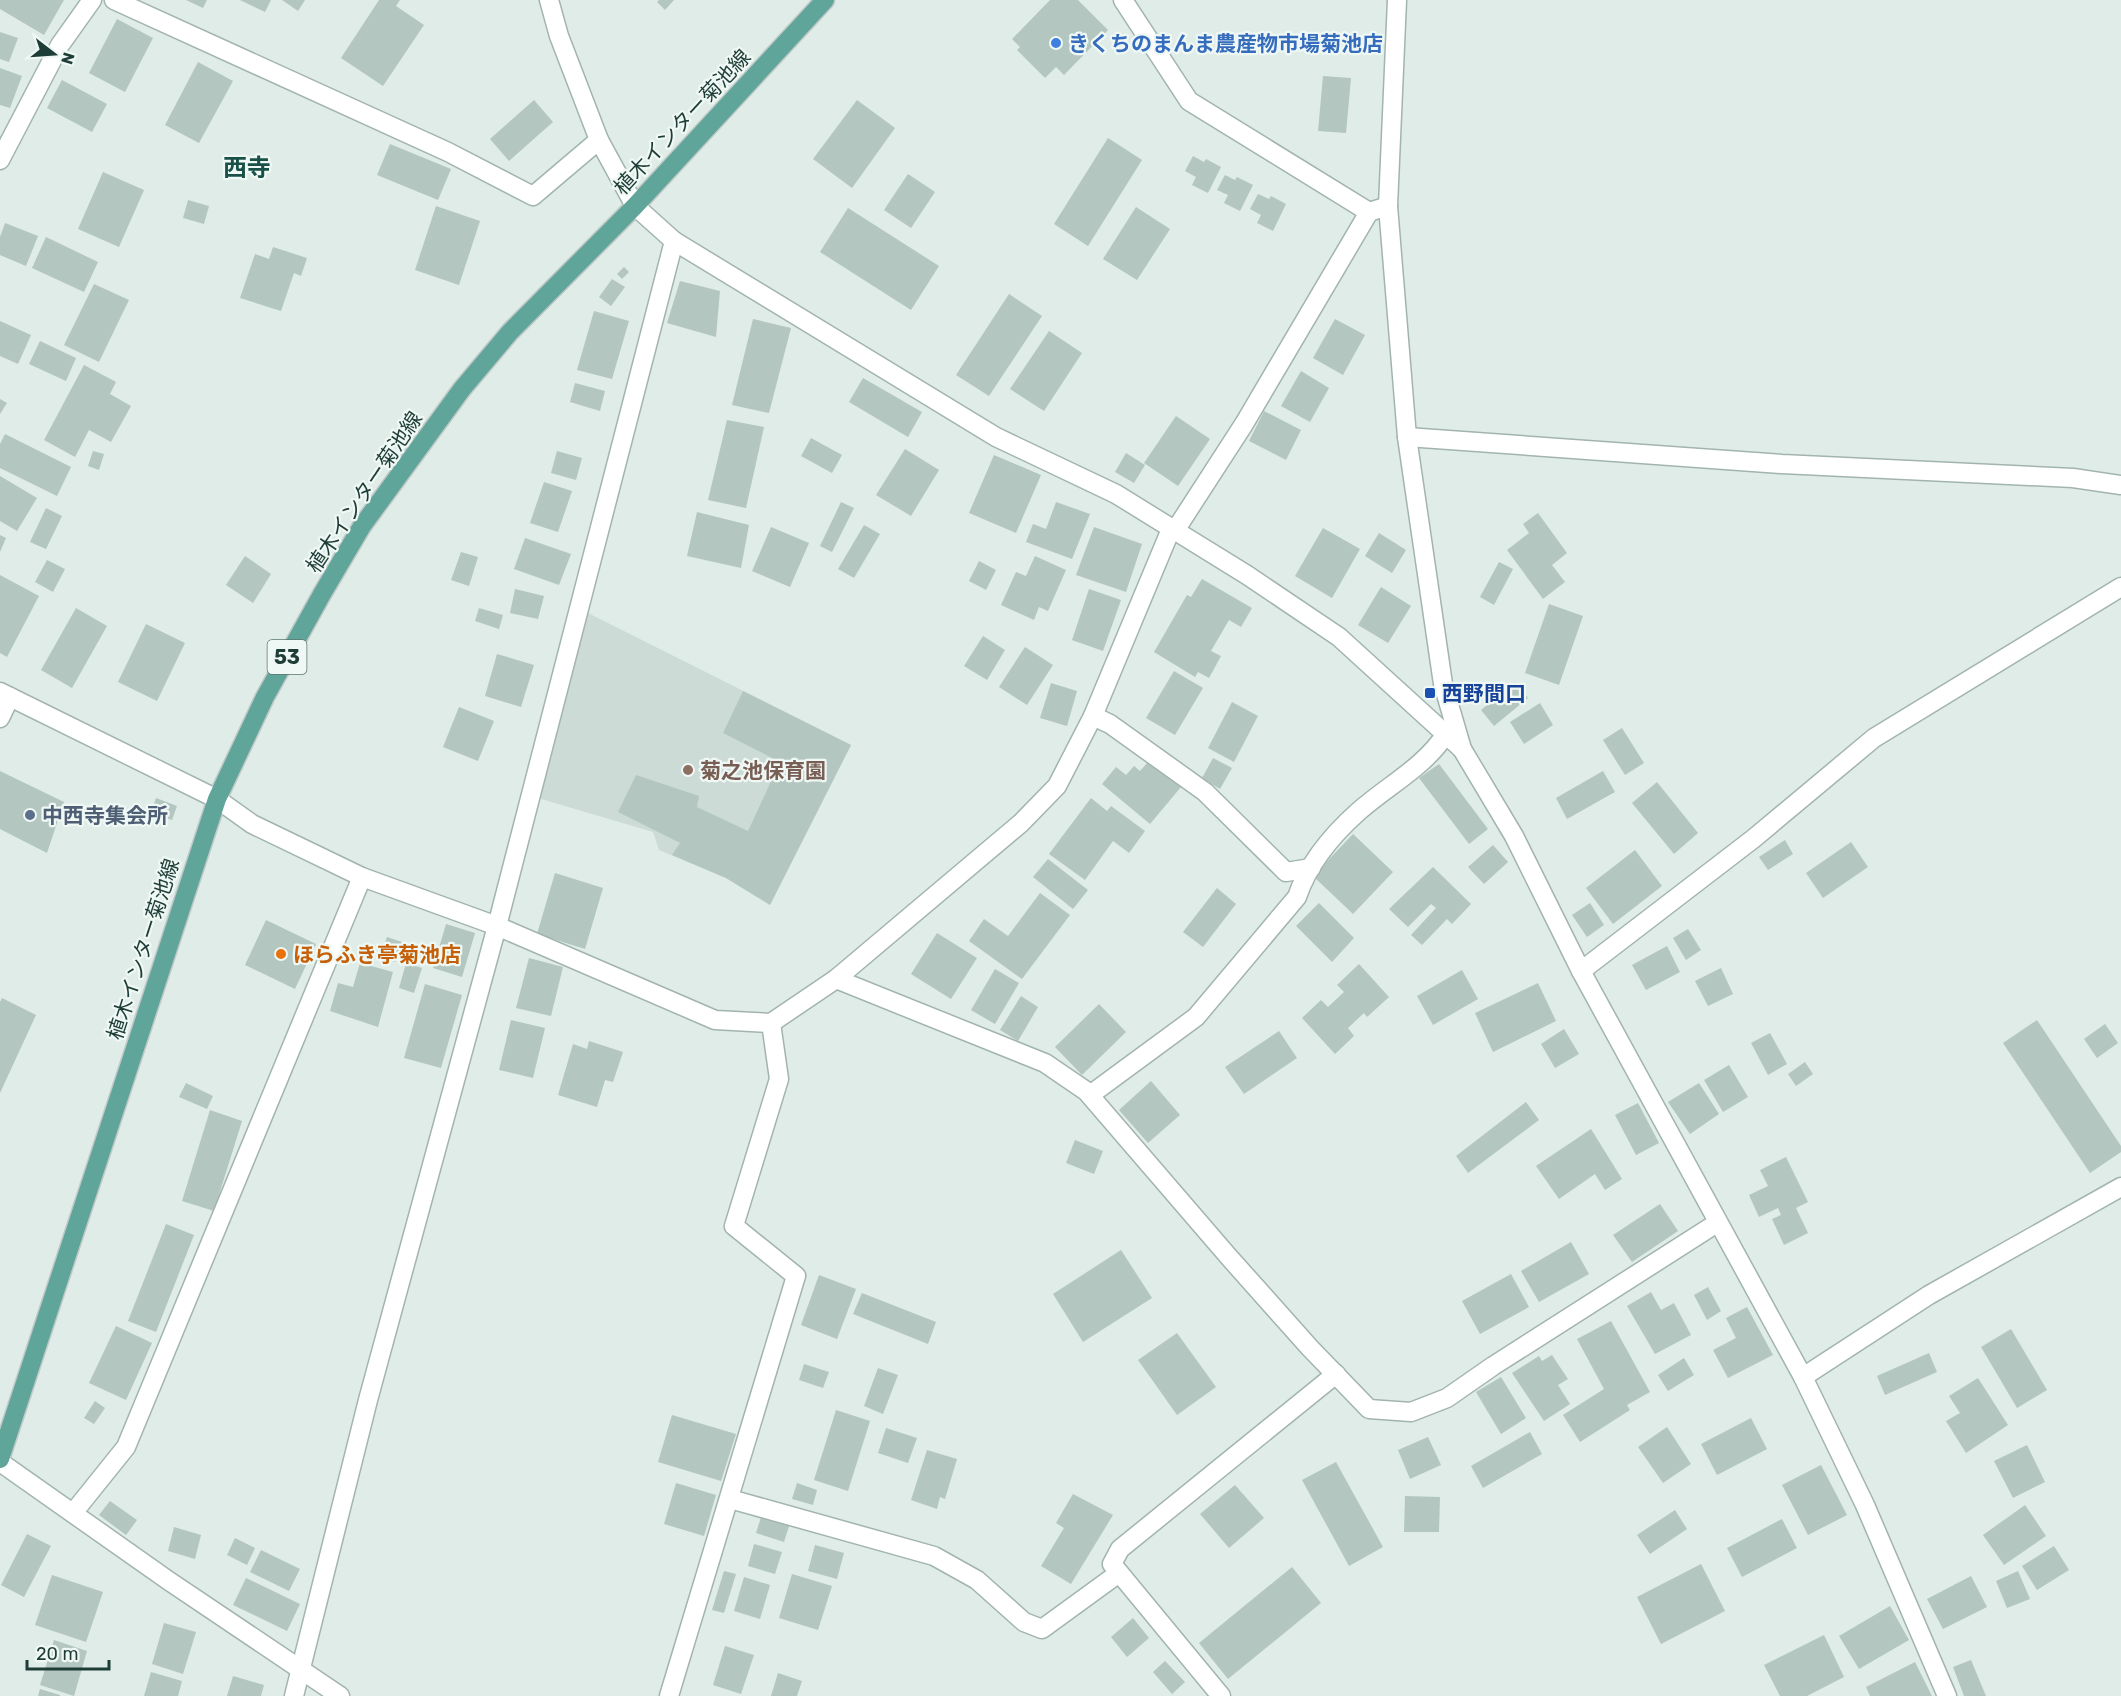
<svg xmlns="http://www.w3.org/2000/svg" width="2121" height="1696" font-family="Rubik,'Noto Sans JP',sans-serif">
<rect width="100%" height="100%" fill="#dfece7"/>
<!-- built -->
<path fill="#cddbd6" d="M578 608 851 745 770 905 726 878 659 850 653 832 531 796Z"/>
<!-- building -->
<g fill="#b4c6c0">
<path d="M0 0H64L44 35 0 9Z"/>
<path d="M186 0H207L203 8Z"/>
<path d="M240 0H271L265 12Z"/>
<path d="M282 0H305L298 11Z"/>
<path d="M379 0H400L396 6 424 25 383 86 341 58Z"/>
<path d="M659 0H674L665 10 657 2Z"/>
<path d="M1050 0H1078L1108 30 1064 75 1056 67 1045 78 1017 50 1020 47 1012 39Z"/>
<path d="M117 19 153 38 125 92 89 73Z"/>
<path d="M0 32 18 38 9 62 0 59Z"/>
<path d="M198 62 233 81 199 143 165 125Z"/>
<path d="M0 68 22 76 10 108 0 105Z"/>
<path d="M1323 76 1351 78 1346 133 1318 131Z"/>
<path d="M62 80 107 104 92 132 47 108Z"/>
<path d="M534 100 553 122 509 161 490 139Z"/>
<path d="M857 100 895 128 852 188 813 159Z"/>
<path d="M1108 138 1142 160 1088 246 1054 224Z"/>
<path d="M390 144 451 169 438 200 377 175Z"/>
<path d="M1193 156 1204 162 1206 159 1221 167 1208 193 1192 185 1196 177 1185 171Z"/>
<path d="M103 172 144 190 119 247 78 229Z"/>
<path d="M908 174 935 192 911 228 884 210Z"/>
<path d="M1225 175 1235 180 1237 177 1253 185 1240 211 1224 203 1228 195 1217 190Z"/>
<path d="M1258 194 1269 199 1271 196 1286 204 1273 231 1257 223 1261 215 1250 209Z"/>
<path d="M188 200 209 206 204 224 183 218Z"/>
<path d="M436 206 480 221 459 285 415 270Z"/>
<path d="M1136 207 1170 229 1137 280 1103 259Z"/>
<path d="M848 208 939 266 911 310 820 252Z"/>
<path d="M5 223 38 236 26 266 0 255V237Z"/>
<path d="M46 237 98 262 84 292 32 268Z"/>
<path d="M273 247 307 258 301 276 294 273 281 311 240 298 255 254 269 259Z"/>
<path d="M624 267 629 272 622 279 617 274Z"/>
<path d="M612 279 625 287 611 306 599 297Z"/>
<path d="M680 281 720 291 716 337 667 323Z"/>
<path d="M94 284 129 300 99 362 64 345Z"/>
<path d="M1009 294 1042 316 989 396 956 375Z"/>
<path d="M594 311 629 321 612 379 577 370Z"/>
<path d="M753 319 791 328 769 413 732 405Z"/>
<path d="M1335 319 1365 335 1343 375 1313 358Z"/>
<path d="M0 321 31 335 18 364 0 356Z"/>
<path d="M1049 331 1082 353 1044 411 1010 389Z"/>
<path d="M40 341 76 358 66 381 29 364Z"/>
<path d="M84 365 116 382 110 394 131 406 111 442 89 430 75 457 44 440Z"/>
<path d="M1301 371 1329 388 1310 422 1281 406Z"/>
<path d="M863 378 922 412 908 437 849 402Z"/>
<path d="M575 383 605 391 600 411 570 402Z"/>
<path d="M0 399 7 403 0 414Z"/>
<path d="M1264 411 1301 430 1286 460 1249 441Z"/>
<path d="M1176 416 1210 439 1178 486 1144 463Z"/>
<path d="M727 420 764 427 746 508 708 500Z"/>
<path d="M5 434 71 467 57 496 0 468V444Z"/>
<path d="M811 438 842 455 832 473 801 456Z"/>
<path d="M905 449 939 470 911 516 876 495Z"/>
<path d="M93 451 104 454 99 470 88 466Z"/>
<path d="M557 451 582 458 576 480 551 473Z"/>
<path d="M1126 453 1145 465 1134 483 1115 472Z"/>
<path d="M994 455 1041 475 1016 533 969 513Z"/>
<path d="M0 476 37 498 17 531 0 521Z"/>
<path d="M544 482 572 491 558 532 530 523Z"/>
<path d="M841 502 854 508 832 552 820 546Z"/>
<path d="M1056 502 1090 514 1072 559 1026 542 1033 524 1046 529Z"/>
<path d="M46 508 62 516 46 549 30 542Z"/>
<path d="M697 512 749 525 741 568 687 556Z"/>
<path d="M1538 513 1567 553 1552 565 1565 582 1543 599 1507 550 1529 533 1523 524Z"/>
<path d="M864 525 880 534 854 578 838 569Z"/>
<path d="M771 527 809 543 790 587 752 571Z"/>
<path d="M1094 527 1142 544 1126 592 1076 575Z"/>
<path d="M1323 528 1360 549 1332 598 1295 576Z"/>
<path d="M1379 533 1406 550 1392 573 1365 556Z"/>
<path d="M0 535 6 538 0 552Z"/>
<path d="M525 538 571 554 559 585 514 569Z"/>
<path d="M461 552 478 557 469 586 451 580Z"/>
<path d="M245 556 271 574 253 603 226 585Z"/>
<path d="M1035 556 1066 570 1048 611 1039 607 1034 620 1001 605 1016 572 1026 576Z"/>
<path d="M47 560 65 569 53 592 35 582Z"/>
<path d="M979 561 996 570 986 590 969 581Z"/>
<path d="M1499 562 1513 569 1494 605 1480 597Z"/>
<path d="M0 575 39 596 7 657 0 653Z"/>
<path d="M1202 579 1252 608 1241 627 1229 620 1211 651 1221 656 1209 678 1198 672 1195 677 1154 652 1187 595 1191 597Z"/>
<path d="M1381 587 1411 606 1388 643 1358 625Z"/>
<path d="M515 589 544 596 538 619 510 613Z"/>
<path d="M1089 589 1121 600 1103 651 1072 640Z"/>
<path d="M1549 604 1583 616 1559 685 1525 673Z"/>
<path d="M76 608 107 626 72 688 41 670Z"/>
<path d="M479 608 503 615 499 629 475 621Z"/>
<path d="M146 624 185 643 157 701 118 682Z"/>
<path d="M983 636 1005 650 987 680 964 666Z"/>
<path d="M1025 647 1053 665 1027 705 999 687Z"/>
<path d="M497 654 534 665 521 707 485 696Z"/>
<path d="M1174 671 1203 688 1175 735 1146 718Z"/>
<path d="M1515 682 1528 698 1494 726 1481 710Z"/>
<path d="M1051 683 1077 691 1067 726 1040 718Z"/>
<path d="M743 691 851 745 770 905 726 878 672 855 680 843 618 812 636 775 699 796 697 807 748 831 780 762 723 733Z"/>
<path d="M1232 702 1258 716 1234 762 1208 748Z"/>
<path d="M1540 703 1553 725 1524 744 1510 722Z"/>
<path d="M459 707 494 721 478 761 443 747Z"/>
<path d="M1622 728 1644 763 1625 775 1603 740Z"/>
<path d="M1213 758 1232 768 1220 789 1202 778Z"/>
<path d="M1149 761 1181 787 1150 824 1102 784 1116 767 1126 775 1134 766 1140 771Z"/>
<path d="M1439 764 1488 829 1469 844 1419 778Z"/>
<path d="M0 771 64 802 47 853 0 829Z"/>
<path d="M1603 771 1615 792 1567 819 1556 798Z"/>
<path d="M1657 782 1698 833 1674 854 1632 803Z"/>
<path d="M156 798 177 806 172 820 151 813Z"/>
<path d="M1091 798 1107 811 1111 806 1145 831 1129 853 1113 841 1085 880 1049 854Z"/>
<path d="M1353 834 1393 872 1353 914 1313 876Z"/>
<path d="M1785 840 1793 854 1768 870 1759 857Z"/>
<path d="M1851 842 1868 867 1823 898 1806 873Z"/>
<path d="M1493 845 1508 862 1484 884 1468 867Z"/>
<path d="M1635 850 1662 886 1613 924 1586 888Z"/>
<path d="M1048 859 1088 890 1073 909 1033 877Z"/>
<path d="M1433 867 1471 904 1452 924 1447 919 1422 945 1411 935 1436 908 1431 904 1408 927 1389 909Z"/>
<path d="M555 873 603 888 585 949 537 934Z"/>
<path d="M1217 888 1236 904 1203 947 1183 932Z"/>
<path d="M1040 893 1070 915 1022 979 969 941 984 919 1008 936Z"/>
<path d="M1319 903 1354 938 1332 962 1296 926Z"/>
<path d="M1590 903 1604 925 1587 937 1572 915Z"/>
<path d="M266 920 316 944 295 989 245 965Z"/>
<path d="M446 924 475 933 462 977 433 968Z"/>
<path d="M1688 929 1701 950 1686 960 1673 938Z"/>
<path d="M937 933 977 958 951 999 911 974Z"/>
<path d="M387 937 402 942 395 962 380 957Z"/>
<path d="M1667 946 1680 972 1646 990 1632 965Z"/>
<path d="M529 958 563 967 551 1016 516 1008Z"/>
<path d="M360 963 393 972 378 1027 330 1011 338 983 353 987Z"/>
<path d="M406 963 422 968 414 993 399 988Z"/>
<path d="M1359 964 1389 997 1367 1017 1364 1013 1348 1028 1354 1036 1335 1054 1302 1018 1321 1000 1328 1007 1344 992 1337 985Z"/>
<path d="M1721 968 1733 994 1708 1006 1695 981Z"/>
<path d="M995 969 1019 983 995 1024 971 1010Z"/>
<path d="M1462 970 1478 999 1433 1025 1417 996Z"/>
<path d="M1538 983 1556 1021 1493 1052 1475 1013Z"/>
<path d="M425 984 462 995 441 1068 404 1058Z"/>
<path d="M1021 996 1038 1007 1018 1041 1000 1030Z"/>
<path d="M2 998 36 1015 0 1093V1002Z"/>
<path d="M1099 1004 1126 1032 1082 1075 1055 1047Z"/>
<path d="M511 1020 545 1028 533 1078 499 1070Z"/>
<path d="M2037 1020 2121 1146V1152L2090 1173 2003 1043Z"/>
<path d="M2105 1024 2118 1043 2097 1058 2084 1039Z"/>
<path d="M1564 1029 1579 1054 1555 1068 1541 1044Z"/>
<path d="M1279 1031 1297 1058 1244 1094 1225 1067Z"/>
<path d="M1770 1033 1787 1064 1768 1075 1751 1043Z"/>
<path d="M589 1041 623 1052 613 1082 605 1080 597 1107 558 1095 573 1044 587 1049Z"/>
<path d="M1805 1062 1813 1074 1796 1086 1788 1074Z"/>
<path d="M1729 1065 1748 1097 1723 1112 1704 1080Z"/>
<path d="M1151 1081 1180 1115 1148 1143 1119 1110Z"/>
<path d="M186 1083 213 1096 207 1109 179 1097Z"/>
<path d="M1699 1083 1719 1114 1690 1134 1668 1102Z"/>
<path d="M1526 1102 1539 1120 1468 1173 1456 1156Z"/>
<path d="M1638 1103 1659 1143 1636 1155 1615 1115Z"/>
<path d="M210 1110 242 1121 214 1211 182 1201Z"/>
<path d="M1591 1129 1622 1179 1605 1190 1595 1174 1559 1199 1536 1166Z"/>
<path d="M1075 1140 1103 1151 1094 1174 1066 1163Z"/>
<path d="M1786 1157 1808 1202 1796 1208 1808 1233 1784 1245 1772 1219 1781 1215 1778 1208 1759 1217 1749 1195 1768 1186 1760 1170Z"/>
<path d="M1660 1204 1678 1231 1632 1262 1613 1235Z"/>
<path d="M166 1224 194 1235 156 1332 128 1321Z"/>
<path d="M1571 1242 1589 1274 1539 1302 1521 1271Z"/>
<path d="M1121 1250 1152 1298 1083 1342 1053 1294Z"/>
<path d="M1511 1274 1529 1307 1480 1334 1462 1301Z"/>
<path d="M819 1275 856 1289 837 1339 801 1325Z"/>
<path d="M1708 1287 1721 1311 1707 1320 1694 1295Z"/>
<path d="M1651 1292 1661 1310 1674 1303 1691 1335 1655 1354 1627 1306Z"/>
<path d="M862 1293 936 1322 928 1344 853 1314Z"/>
<path d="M1747 1307 1773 1355 1728 1378 1713 1350 1736 1338 1726 1318Z"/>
<path d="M1611 1321 1650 1392 1627 1405 1630 1410 1580 1442 1563 1415 1604 1389 1577 1339Z"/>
<path d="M116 1326 152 1343 126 1400 89 1383Z"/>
<path d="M2011 1329 2047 1390 2017 1408 1981 1347Z"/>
<path d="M1177 1333 1216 1387 1177 1415 1138 1360Z"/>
<path d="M1929 1353 1937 1372 1885 1395 1877 1376Z"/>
<path d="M1552 1355 1568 1379 1558 1385 1570 1404 1544 1421 1512 1373 1539 1356 1542 1361Z"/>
<path d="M1684 1358 1694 1375 1668 1391 1658 1375Z"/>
<path d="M804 1364 829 1372 823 1388 799 1380Z"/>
<path d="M878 1368 898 1375 883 1414 864 1406Z"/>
<path d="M1501 1377 1526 1418 1501 1434 1476 1392Z"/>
<path d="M1978 1378 2008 1425 1966 1453 1946 1421 1960 1413 1949 1396Z"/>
<path d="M95 1401 105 1408 94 1424 84 1418Z"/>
<path d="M836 1410 870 1421 848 1491 814 1480Z"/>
<path d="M672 1415 736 1434 721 1481 658 1462Z"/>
<path d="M1751 1418 1767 1449 1717 1475 1701 1444Z"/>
<path d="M1667 1427 1691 1464 1663 1483 1638 1447Z"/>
<path d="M886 1428 917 1438 908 1463 878 1453Z"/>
<path d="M1530 1432 1542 1454 1483 1488 1471 1466Z"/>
<path d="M1428 1437 1441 1465 1410 1479 1398 1450Z"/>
<path d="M2027 1445 2045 1482 2013 1498 1994 1461Z"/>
<path d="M927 1450 957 1459 945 1499 940 1497 937 1509 911 1500Z"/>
<path d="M1336 1462 1383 1547 1349 1566 1302 1480Z"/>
<path d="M1821 1465 1847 1515 1808 1535 1782 1485Z"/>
<path d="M676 1483 716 1495 704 1536 664 1524Z"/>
<path d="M797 1483 817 1490 813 1505 792 1499Z"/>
<path d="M1235 1485 1264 1518 1229 1548 1200 1514Z"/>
<path d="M1073 1494 1113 1515 1071 1584 1041 1566 1064 1528 1056 1523Z"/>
<path d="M1405 1496 1440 1497 1439 1532H1404Z"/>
<path d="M110 1501 137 1520 126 1535 99 1515Z"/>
<path d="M2025 1505 2046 1536 2004 1565 1983 1535Z"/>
<path d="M1675 1510 1687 1529 1650 1554 1637 1535Z"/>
<path d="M762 1514 790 1523 784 1542 756 1533Z"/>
<path d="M1782 1519 1797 1548 1742 1577 1727 1548Z"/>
<path d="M174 1527 201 1535 195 1559 168 1551Z"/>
<path d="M27 1534 51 1546 24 1597 1 1585Z"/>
<path d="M235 1538 255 1548 247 1565 227 1555Z"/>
<path d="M754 1544 782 1552 775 1574 748 1566Z"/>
<path d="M815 1545 844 1553 837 1579 808 1571Z"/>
<path d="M2054 1546 2069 1570 2037 1590 2022 1566Z"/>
<path d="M261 1550 300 1569 289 1591 250 1572Z"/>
<path d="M1701 1564 1725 1611 1661 1644 1637 1597Z"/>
<path d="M1292 1567 1321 1603 1228 1679 1199 1643Z"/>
<path d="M724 1571 736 1574 724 1613 712 1610Z"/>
<path d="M2018 1571 2030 1599 2007 1608 1996 1581Z"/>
<path d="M792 1574 832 1586 818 1630 779 1618Z"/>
<path d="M52 1575 103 1592 86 1642 35 1625Z"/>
<path d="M1971 1576 1987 1607 1943 1629 1927 1599Z"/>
<path d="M744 1577 770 1585 760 1619 734 1611Z"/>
<path d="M246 1578 300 1604 287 1631 233 1605Z"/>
<path d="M1890 1606 1909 1640 1859 1669 1839 1636Z"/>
<path d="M1133 1618 1149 1638 1127 1657 1111 1637Z"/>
<path d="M164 1623 196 1632 183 1674 152 1664Z"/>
<path d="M1824 1635 1844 1677 1807 1696H1780L1764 1665Z"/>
<path d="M54 1640 87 1651 74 1696 40 1685Z"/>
<path d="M725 1646 754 1655 741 1694 713 1685Z"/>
<path d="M1971 1660 1986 1696H1964L1953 1667Z"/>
<path d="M1165 1661 1185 1682 1172 1694 1153 1672Z"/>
<path d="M1915 1662 1932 1696H1870L1866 1687Z"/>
<path d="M151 1672 182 1681 178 1696H144Z"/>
<path d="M778 1673 802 1681 797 1696H771Z"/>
<path d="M233 1676 264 1685 261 1696H227Z"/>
<path d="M40 1689 60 1695V1696H38Z"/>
</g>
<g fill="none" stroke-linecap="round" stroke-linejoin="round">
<!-- minor casing -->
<g stroke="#a2b4af" stroke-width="21">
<g id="minor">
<path d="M114 0 448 152 533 196 599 140"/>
<path d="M549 0 559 36 599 140 635 206 674 241 996 437 1116 494 1247 575 1339 637 1462 749"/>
<path d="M1123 0 1189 101 1369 212"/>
<path d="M0 160 60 45 92 0"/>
<path d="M1407 437 1782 464 2073 478 2121 485"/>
<path d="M0 692 217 799 252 824 362 877 497 926 715 1020 771 1023 836 979 1021 823 1057 786 1093 716 1171 529 1178 526 1244 424 1369 212 1388 206"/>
<path d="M1093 716 1110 724 1205 792 1286 872 1311 868"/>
<path d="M0 718 10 697"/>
<path d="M1581 971 1753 839 1874 738 2121 587"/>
<path d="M836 979 1045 1063 1086 1091 1228 1256 1310 1348 1369 1409 1411 1412 1447 1398 1493 1366 1717 1223"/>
<path d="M1090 1095 1196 1017 1297 897C1308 864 1333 834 1359 811 1390 784 1423 768 1446 734"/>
<path d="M1803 1377 1929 1295 2121 1187"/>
<path d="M0 1462 169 1581 340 1696"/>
<path d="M730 1499 934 1556 977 1580 1024 1622 1042 1629 1119 1573"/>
<path d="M73 1513 126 1447 362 877"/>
<path d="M294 1696 368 1400 497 926 674 241"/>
<path d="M669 1696 796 1276 734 1226 779 1079 771 1023"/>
<path d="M1221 1696 1112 1564 1120 1549 1336 1374"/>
</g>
</g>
<!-- tertiary casing -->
<g stroke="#a2b4af" stroke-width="21">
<path id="tertiary" d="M1397 0 1388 206 1407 437 1443 684 1462 749 1514 836 1581 971 1803 1377 1865 1505 1947 1696"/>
</g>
<!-- primary casing -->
<g stroke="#c0c9c7" stroke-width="21">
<path id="primary" d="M0 1459 217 799 265 697 322 594 362 526 462 389 510 332 635 206 825 0"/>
</g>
<!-- minor -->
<use href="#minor" stroke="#fff" stroke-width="18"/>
<!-- tertiary -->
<use href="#tertiary" stroke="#fff" stroke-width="18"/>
<!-- primary -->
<use href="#primary" stroke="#60a599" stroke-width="18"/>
</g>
<!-- markers -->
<circle fill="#3f7fe0" stroke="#eff8f4" stroke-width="2" cx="1056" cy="43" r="6"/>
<rect fill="#1a4fb4" stroke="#eff8f4" stroke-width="2" x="1424" y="687" width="12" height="12" rx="3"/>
<circle fill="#8d6e63" stroke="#eff8f4" stroke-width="2" cx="688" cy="770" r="6"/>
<circle fill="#5c6f8a" stroke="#eff8f4" stroke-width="2" cx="30" cy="815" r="6"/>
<circle fill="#e8710a" stroke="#eff8f4" stroke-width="2" cx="281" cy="954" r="6"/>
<g text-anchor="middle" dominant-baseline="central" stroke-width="4.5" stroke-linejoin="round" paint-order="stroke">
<!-- shield labels -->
<rect fill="#eff8f4" stroke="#5d7570" stroke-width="1.5" x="267.5" y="640" width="39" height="34" rx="4.5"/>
<g font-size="20" font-weight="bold" fill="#1f3d37">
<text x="287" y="657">53</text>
</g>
<!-- shop labels -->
<g font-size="21" font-weight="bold" fill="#366cbe" stroke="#eff8f4" text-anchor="start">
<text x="1068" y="43">きくちのまんま農産物市場菊池店</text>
</g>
<!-- street labels -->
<g font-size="21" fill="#1f3d37" stroke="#eff8f4">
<text transform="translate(682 122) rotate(-47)">植木インター菊池線</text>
<text transform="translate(364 492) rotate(-56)">植木インター菊池線</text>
<text transform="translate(143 949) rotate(-72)">植木インター菊池線</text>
</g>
<!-- transit labels -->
<g font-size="21" font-weight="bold" fill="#164399" stroke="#eff8f4" text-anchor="start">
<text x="1442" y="693">西野間口</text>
</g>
<!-- education labels -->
<g font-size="21" font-weight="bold" fill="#785e54" stroke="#eff8f4" text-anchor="start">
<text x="700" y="770">菊之池保育園</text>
</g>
<!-- service labels -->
<g font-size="21" font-weight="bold" fill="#4e5e75" stroke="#eff8f4" text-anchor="start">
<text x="42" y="815">中西寺集会所</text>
</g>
<!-- food labels -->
<g font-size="21" font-weight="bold" fill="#c56008" stroke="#eff8f4" text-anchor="start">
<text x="293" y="954">ほらふき亭菊池店</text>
</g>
<!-- quarter labels -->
<g font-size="24" font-weight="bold" fill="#195047" stroke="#eff8f4">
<text x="247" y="168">西寺</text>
</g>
</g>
<!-- north arrow -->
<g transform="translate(54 54) rotate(107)" stroke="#eff8f4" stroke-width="4.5" paint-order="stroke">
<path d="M0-4.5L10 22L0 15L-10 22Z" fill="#1f3d37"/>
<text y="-9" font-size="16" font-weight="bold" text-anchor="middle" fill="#1f3d37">N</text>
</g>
<!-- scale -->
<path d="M27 1660v9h82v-9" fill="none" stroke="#1f3d37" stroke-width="3"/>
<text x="36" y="1660" font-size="18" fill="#1f3d37" stroke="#eff8f4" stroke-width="4.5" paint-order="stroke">20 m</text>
</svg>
